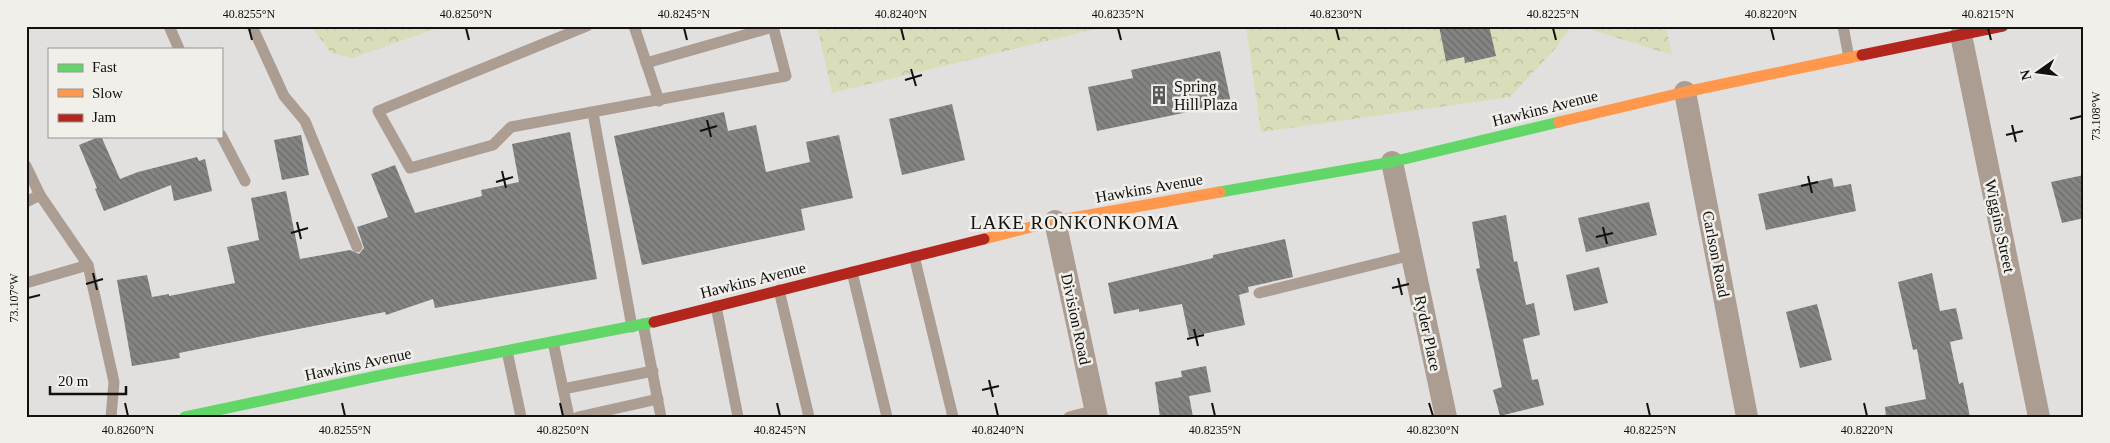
<svg xmlns="http://www.w3.org/2000/svg" width="2110" height="443" font-family="Georgia,serif">
<defs>
<pattern id="forest-crowns" width="20" height="18" patternUnits="userSpaceOnUse" patternTransform="scale(1.25)"><rect width="20" height="18" fill="#daddba"/><path d="M2 6a3 3 0 1 1 6 0M12 15a3 3 0 1 1 6 0" fill="none" stroke="#babd9f"/></pattern>
<pattern id="building-back-hatch" width="6" height="6" patternUnits="userSpaceOnUse" patternTransform="scale(1.25)"><rect width="6" height="6" fill="#848482"/><path d="M-1 5l2 2M0 0l6 6M5-1l2 2" fill="none" stroke="#6b6b69"/></pattern>
</defs>
<rect width="100%" height="100%" fill="#e2e0de"/>
<!-- forest -->
<g fill="url(#forest-crowns)">
<path d="M311 26H444L352 58 331 53Z"/>
<path d="M817 26H1109L832 93Z"/>
<path d="M1246 26H1572L1555 49 1510 97 1261 132Z"/>
<path d="M1579 26H1666L1672 55Z"/>
</g>
<!-- building -->
<g fill="url(#building-back-hatch)">
<path d="M1439 26H1489L1496 56 1465 63 1464 57 1446 61Z"/>
<path d="M1220 51 1231 103 1097 131 1088 87 1133 78 1131 70Z"/>
<path d="M952 104 965 160 902 175 889 119Z"/>
<path d="M724 112 728 131 756 125 766 172 810 162 806 142 839 135 853 198 801 209 805 230 642 265 614 136Z"/>
<path d="M570 132 597 279 435 308 433 299 386 315 385 312 278 333 179 353 180 358 132 366 117 280 147 275 152 297 169 294V296L235 283 227 247 259 240 251 198 286 191 300 259 350 250 359 254 364 248 357 227 388 217 371 174 395 165 415 213 482 196 481 190 519 182 512 144Z"/>
<path d="M301 135 309 175 282 180 274 140Z"/>
<path d="M101 136 120 179 138 172 197 157 199 161 205 159 212 191 174 201 171 185 104 211 95 189 97 188 79 145Z"/>
<path d="M2084 175V218L2062 223 2051 182Z"/>
<path d="M1832 178 1834 187 1851 184 1856 211 1766 230 1758 194Z"/>
<path d="M1649 202 1657 235 1586 252 1578 218Z"/>
<path d="M1506 215 1514 262 1517 261 1526 305 1534 303 1540 335 1523 339 1532 380 1538 379 1544 405 1500 416 1493 390 1502 387 1476 269 1480 268 1472 222Z"/>
<path d="M1285 239 1293 277 1248 287 1249 292 1239 295 1245 325 1189 337 1182 304 1139 312V309L1114 314 1108 283 1213 258V255Z"/>
<path d="M1599 267 1608 303 1574 311 1566 275Z"/>
<path d="M1932 273 1940 311 1956 308 1963 339 1950 342 1959 384 1963 382 1970 417H1886L1885 407 1926 399 1917 349 1913 350 1898 282Z"/>
<path d="M1817 304 1832 360 1800 368 1786 312Z"/>
<path d="M1206 366 1211 392 1189 396 1193 417H1160L1155 382 1182 377 1181 371Z"/>
</g>
<g fill="none" stroke-linecap="round" stroke-linejoin="round">
<!-- lane -->
<g stroke="#ac9d93" stroke-width="11">
<path d="M169 26 179 49"/>
<path d="M252 26 284 96 305 121 357 247"/>
<path d="M587 26 378 111 410 168 493 145 511 127 786 76 773 26"/>
<path d="M634 26 659 101"/>
<path d="M1843 26 1849 58"/>
<path d="M646 63 773 27"/>
<path d="M593 113 632 327"/>
<path d="M221 135 245 181"/>
<path d="M26 166 40 195 88 265"/>
<path d="M26 202 40 195"/>
<path d="M914 256 953 417"/>
<path d="M852 272 887 417"/>
<path d="M26 283 88 265 114 382 111 417"/>
<path d="M779 290 809 417"/>
<path d="M1259 293 1412 255"/>
<path d="M716 306 738 417"/>
<path d="M643 324 661 417"/>
<path d="M553 342 569 417"/>
<path d="M507 351 521 417"/>
<path d="M563 389 653 371"/>
<path d="M578 417 658 399"/>
<path d="M1069 417 1096 410"/>
</g>
<!-- street -->
<g stroke="#ac9d93" stroke-width="22">
<path d="M1961 35 2039 417"/>
<path d="M1685 92 1747 417"/>
<path d="M1392 162 1446 417"/>
<path d="M1055 221 1097 417"/>
</g>
<!-- fast -->
<g stroke="#63d668" stroke-width="11">
<path d="M1220 192 1392 162 1559 122"/>
<path d="M185 417 382 375 654 322"/>
</g>
<!-- slow -->
<g stroke="#ff974d" stroke-width="11">
<path d="M1559 122 1685 92 1862 55"/>
<path d="M984 239 1055 221 1220 192"/>
</g>
<!-- jam -->
<g stroke="#b3261e" stroke-width="11">
<path d="M1862 55 2003 26"/>
<path d="M654 322 984 239"/>
</g>
</g>
<!-- ticks -->
<path fill="none" stroke="#121110" stroke-width="2" d="M249 28 252 40M466 28 469 40M684 28 687 40M901 28 904 40M1118 28 1121 40M1336 28 1339 40M1553 28 1556 40M1771 28 1774 40M1988 28 1991 40M911 69 916 86M905 80 922 75M2070 119 2082 116M707 120 711 137M2012 125 2016 142M700 131 717 126M2006 135 2023 131M502 171 506 188M1808 176 1812 193M496 182 513 177M1801 186 1818 182M297 222 301 239M1603 227 1607 244M291 233 308 228M1596 237 1613 233M93 273 97 290M1398 278 1402 295M86 284 103 279M1392 288 1409 284M28 298 40 295M1194 329 1198 346M1187 339 1204 335M989 380 993 397M982 390 999 386M125 403 128 416M342 403 345 416M560 403 563 416M777 403 780 416M995 403 998 416M1212 403 1215 416M1429 403 1433 416M1647 403 1650 416M1864 403 1867 416"/>
<!-- icons -->
<defs>
<g id="building-bare" transform="scale(1.5)"><path d="M-4-6H4V6H1V3H-1V6H-4ZM-2.5-4.3h1.7v1.8h-1.7ZM.8-4.3h1.7v1.8H.8ZM-2.5-1h1.7V.8h-1.7ZM.8-1h1.7V.8H.8Z" fill="#5b5958" stroke="#f0efea" stroke-width="2.5" paint-order="stroke"/></g>
</defs>
<g fill-rule="evenodd">
<use href="#building-bare" x="1159" y="95"/>
</g>
<g text-anchor="middle" dominant-baseline="central" stroke-width="5" stroke-linejoin="round" paint-order="stroke">
<!-- poi labels -->
<g font-size="16" fill="#121110" stroke="#f0efea" text-anchor="start">
<text x="1174" y="86">Spring<tspan x="1174" dy="18">Hill Plaza</tspan></text>
</g>
<!-- street labels -->
<g font-size="16" fill="#121110" stroke="#f0efea">
<text transform="translate(1545 108) rotate(-14)">Hawkins Avenue</text>
<text transform="translate(1149 188) rotate(-10)">Hawkins Avenue</text>
<text transform="translate(2000 226) rotate(78)">Wiggins Street</text>
<text transform="translate(1716 254) rotate(79)">Carlson Road</text>
<text transform="translate(753 280) rotate(-14)">Hawkins Avenue</text>
<text transform="translate(1076 319) rotate(78)">Division Road</text>
<text transform="translate(1428 333) rotate(78)">Ryder Place</text>
<text transform="translate(358 364) rotate(-12)">Hawkins Avenue</text>
</g>
<!-- quarter labels -->
<g font-size="19" letter-spacing="1" fill="#121110" stroke="#f0efea">
<text x="1075" y="222">LAKE RONKONKOMA</text>
</g>
</g>
<!-- border -->
<rect width="2110" height="443" fill="none" stroke="#f0efea" stroke-width="55"/>
<!-- legend -->
<rect x="48" y="48" width="175" height="90" fill="#f0efea" stroke="#979693"/>
<rect x="58" y="64" width="25" height="8" fill="#63d668" stroke="#979693"/>
<text x="92" y="72" font-size="15" fill="#121110">Fast</text>
<rect x="58" y="89" width="25" height="8" fill="#ff974d" stroke="#979693"/>
<text x="92" y="98" font-size="15" fill="#121110">Slow</text>
<rect x="58" y="114" width="25" height="8" fill="#b3261e" stroke="#979693"/>
<text x="92" y="122" font-size="15" fill="#121110">Jam</text>
<!-- north arrow -->
<g transform="translate(2038 72) rotate(256)" stroke="#f0efea" stroke-width="4" paint-order="stroke">
<path d="M0-4L9 19L0 12L-9 19Z" fill="#121110"/>
<text y="-8" font-size="14" font-weight="bold" text-anchor="middle" fill="#121110">N</text>
</g>
<!-- scale -->
<path d="M50 386v8h76v-8" fill="none" stroke="#121110" stroke-width="2.5"/>
<text x="58" y="386" font-size="15" fill="#121110" stroke="#f0efea" stroke-width="4" paint-order="stroke">20 m</text>
<rect x="28" y="28" width="2054" height="388" fill="none" stroke="#121110" stroke-width="2"/>
<g font-size="12" text-anchor="middle" fill="#121110">
<text x="249" y="18">40.8255°N</text>
<text x="466" y="18">40.8250°N</text>
<text x="684" y="18">40.8245°N</text>
<text x="901" y="18">40.8240°N</text>
<text x="1118" y="18">40.8235°N</text>
<text x="1336" y="18">40.8230°N</text>
<text x="1553" y="18">40.8225°N</text>
<text x="1771" y="18">40.8220°N</text>
<text x="1988" y="18">40.8215°N</text>
<text transform="translate(2096 116) rotate(-90)" y="4">73.108°W</text>
<text transform="translate(14 298) rotate(-90)" y="4">73.107°W</text>
<text x="128" y="434">40.8260°N</text>
<text x="345" y="434">40.8255°N</text>
<text x="563" y="434">40.8250°N</text>
<text x="780" y="434">40.8245°N</text>
<text x="998" y="434">40.8240°N</text>
<text x="1215" y="434">40.8235°N</text>
<text x="1433" y="434">40.8230°N</text>
<text x="1650" y="434">40.8225°N</text>
<text x="1867" y="434">40.8220°N</text>
</g>
</svg>
